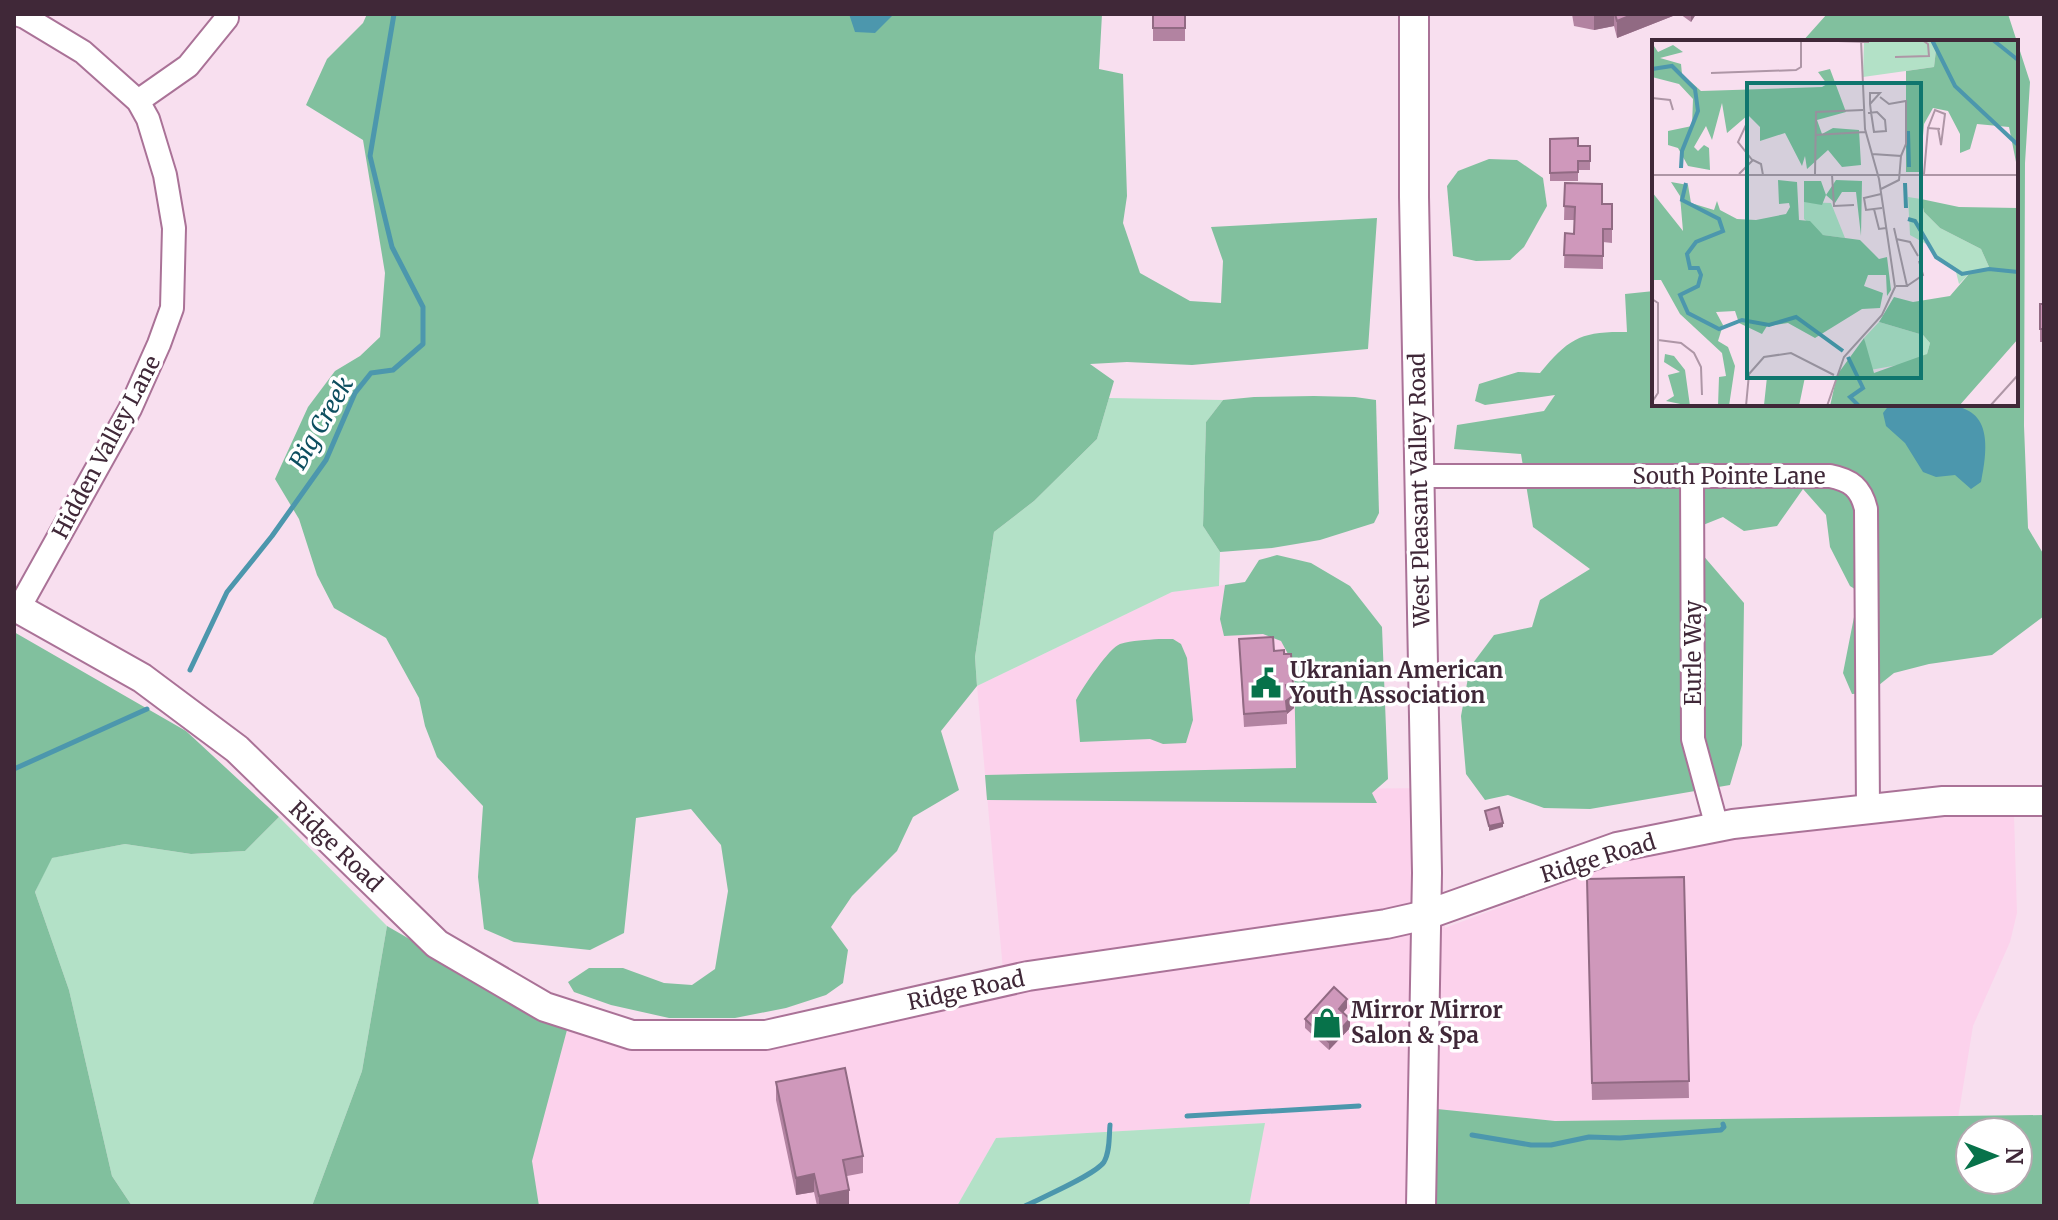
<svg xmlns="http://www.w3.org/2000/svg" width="2058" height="1220" font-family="Merriweather,serif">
<rect width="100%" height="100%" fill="#f8dfef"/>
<!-- built -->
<path fill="#fcd2ec" d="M1297 575 1308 789 1439 788 1445 928 1625 860 1730 838 1896 817 2014 816 2017 913 2010 942 1973 1026 1958 1118 1555 1121 1437 1110 1436 1206H1249L1264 1123 996 1138 957 1206H539L531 1161 567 1030 672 1051 767 1050 1005 992 977 686 1172 592Z"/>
<!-- green -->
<g fill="#b3e1c7">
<path d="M1109 398 1223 400 1206 422 1203 526 1220 552 1219 586 1172 592 977 686 975 657 994 532 1034 501 1097 439Z"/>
<path d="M279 817 387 926 362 1071 312 1206H132L112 1176 69 990 35 892 51 858 125 844 191 854 245 851Z"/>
<path d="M1265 1123 1249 1206H957L996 1138Z"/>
</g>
<!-- forest -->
<g fill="#81c09e" fill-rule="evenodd">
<path d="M367 14H1102L1099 69 1123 74 1127 196 1123 223 1140 273 1190 301 1221 303 1223 261 1211 227 1377 218 1368 349 1192 365 1127 362 1090 364 1114 381 1097 439 1034 501 994 532 975 657 977 686 941 731 959 790 913 817 897 851 852 896 831 927 848 950 843 983 826 995 786 1008 735 1018H669L611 1005 574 992 568 982 589 968H623L664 983 692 985 715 969 728 891 721 845 691 809 636 818 624 933 590 950 514 942 484 929 478 877 483 806 437 757 425 726 419 698 386 638 334 608 317 575 299 519 275 479 308 407 335 371 360 356 380 337 385 273 363 140 306 105 327 59 363 23Z"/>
<path d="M1827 14H2008L2030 82 2025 163 2024 426 2028 528 2044 555V616L1992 655 1929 664 1894 673 1869 693 1852 694 1843 673 1854 617 1869 598 1850 586 1830 547 1826 515 1803 489 1777 526 1744 531 1723 517 1703 525 1701 553 1744 603 1742 745 1730 785 1590 809 1544 808 1508 795 1485 800 1466 774 1461 716 1470 667 1494 635 1532 627 1540 600 1590 569 1533 527 1521 454 1454 449 1457 425 1544 411 1555 395 1485 405 1475 401 1479 384 1518 372 1540 373C1569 338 1581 331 1627 332L1625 294 1654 291V404H2016V42H1802Z"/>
<path d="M1489 159 1517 160 1543 178 1547 206 1524 247 1510 260 1476 261 1453 256 1447 186 1458 171Z"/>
<path d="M1314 396 1355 397 1376 400 1379 513 1374 523 1320 540 1272 548 1220 552 1203 526 1206 422 1223 400 1254 397Z"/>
<path d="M1277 555 1311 563 1350 586 1382 627 1388 779 1372 793 1377 803 987 800 985 775 1296 768 1294 665 1281 641 1263 634 1224 636 1220 619 1225 585 1245 582 1259 560Z"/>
<path d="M14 632 186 731 279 817 245 851 191 854 125 844 52 858 35 892 69 990 112 1176 132 1206H14Z"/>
<path d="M1159 639H1173L1181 644 1187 658 1193 720 1186 743 1163 744 1150 739 1080 742 1076 700C1083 687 1109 648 1120 644 1132 640 1147 640 1159 639Z"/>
<path d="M387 926 567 1030 532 1161 539 1206H312L362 1071Z"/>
<path d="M1437 1109 1555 1121 2044 1115V1206H1436ZM1970 1132H2018V1180H1970Z"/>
</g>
<!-- water -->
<g fill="#4c97ad">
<path d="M849 14H894L875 33 855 32Z"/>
<path d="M1890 404C1956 404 2000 394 1981 482L1971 489 1955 475 1936 477 1923 472 1905 443 1886 426 1883 413Z"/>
</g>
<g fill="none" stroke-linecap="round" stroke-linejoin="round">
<!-- stream -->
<g stroke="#4c97ad" stroke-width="5">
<path d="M190 670 227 592 272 536 326 460 355 393 371 373 393 370 423 344V307L392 247 370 156 394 14"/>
<path d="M14 769 147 709"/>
<path d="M1187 1116 1359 1106"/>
<path d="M1472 1135 1531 1145H1551L1589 1137 1620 1138 1721 1130 1724 1127 1723 1124"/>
<path d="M1025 1206C1041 1198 1095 1175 1104 1162 1110 1152 1109 1136 1110 1125"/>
</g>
<!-- minor casing -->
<g stroke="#aa7297" stroke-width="26">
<g id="minor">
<path d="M16 14 25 17 83 52 138 101 148 119 165 175 174 228 172 308 159 344 130 409 19 608"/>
<path d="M138 101 188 66 227 18"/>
<path d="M1419 476H1830C1851 480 1861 488 1866 509L1868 809"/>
<path d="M1692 476 1693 739 1717 827"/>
</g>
</g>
<!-- major casing -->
<g stroke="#aa7297" stroke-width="32">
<g id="major">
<path d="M1414 14V197L1427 873 1421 1206"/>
<path d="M14 606 142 678 237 749 437 944 545 1007 632 1035H766L1028 976 1386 924 1426 915 1617 847 1733 824 1943 801H2044"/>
</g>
</g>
<!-- minor -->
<use href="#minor" stroke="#fff" stroke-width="22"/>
<!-- major -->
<use href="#major" stroke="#fff" stroke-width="28"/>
</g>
<!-- wall -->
<g fill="#b283a1">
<rect x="1153" y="14" width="32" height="27"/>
<path d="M1572 14H1678L1617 38 1614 26 1594 30 1574 26Z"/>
<path d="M1680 14H1696L1691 22Z"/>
<path d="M1550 139 1578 146H1590V170H1578V181H1550Z"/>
<path d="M1565 183 1602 204H1612V243L1603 242V269L1564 268 1565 233 1574 234V220H1564Z"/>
<rect x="2040" y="304" width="4" height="38"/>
<path d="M1239 639 1284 654H1291L1294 708 1287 714V724L1244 727Z"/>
<path d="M1684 877 1689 1098 1592 1100 1587 879Z"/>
<path d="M1347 1008 1343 1013 1350 1028 1329 1050 1305 1028V1019Z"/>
<path d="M776 1082 863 1156V1173L847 1176 849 1206H817L814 1192 796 1195 776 1100Z"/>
</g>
<!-- shaded-wall -->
<g fill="#916a83">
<path d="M1594 14H1614V26L1594 30Z"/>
<path d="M1634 14H1678L1617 38V21Z"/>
<path d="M1691 14H1696L1691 22Z"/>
<path d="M1294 695V708L1287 714 1286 701Z"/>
<path d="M1503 823V827L1489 831V826Z"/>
<path d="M1347 999V1008L1339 1017V1009Z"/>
<path d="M1350 1019V1028L1329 1050V1042Z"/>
<path d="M814 1174V1192L796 1195V1178Z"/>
<path d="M849 1190V1206H819V1196Z"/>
</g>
<!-- building -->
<g fill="#cf98bb" stroke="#916a83" stroke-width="2">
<rect x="1153" y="14" width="32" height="14"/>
<path d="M1615 14H1634L1617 21Z"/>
<path d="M1578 138V146H1590V161H1578V172L1550 173V139Z"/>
<path d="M1565 183 1602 184V204H1612V229H1603V256L1564 255 1565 233 1574 234 1575 207 1564 206Z"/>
<rect x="2040" y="304" width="4" height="25"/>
<path d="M1273 637 1274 651 1284 650V654H1291L1293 684 1286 685 1287 689 1293 691 1294 695 1286 701 1287 711 1244 714 1239 639Z"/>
<path d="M1499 807 1503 823 1489 826 1485 811Z"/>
<path d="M1684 877 1689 1081 1592 1083 1587 879Z"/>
<path d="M1334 987 1347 999 1339 1009 1350 1019 1329 1042 1305 1019Z"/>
<path d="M845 1068 863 1156 843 1160 849 1190 819 1196 814 1174 796 1178 776 1082Z"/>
</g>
<!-- icons -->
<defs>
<g id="civic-bare" transform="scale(2.4)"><path d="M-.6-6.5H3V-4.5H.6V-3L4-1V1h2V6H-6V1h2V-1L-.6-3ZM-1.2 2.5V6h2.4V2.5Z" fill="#07724a" stroke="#fff" stroke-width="2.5" paint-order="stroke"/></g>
<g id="shop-bare" transform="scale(2.4)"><path d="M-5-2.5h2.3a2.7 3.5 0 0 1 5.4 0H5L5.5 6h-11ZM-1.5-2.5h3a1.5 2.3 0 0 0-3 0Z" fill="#07724a" stroke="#fff" stroke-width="2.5" paint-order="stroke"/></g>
</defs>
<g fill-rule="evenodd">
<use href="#civic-bare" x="1266" y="683"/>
<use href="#shop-bare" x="1327" y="1023"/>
</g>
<g text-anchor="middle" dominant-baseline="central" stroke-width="7" stroke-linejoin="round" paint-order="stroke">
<!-- street labels -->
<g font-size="22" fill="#402838" stroke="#fff">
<text transform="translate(106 447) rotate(-62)">Hidden Valley Lane</text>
<text x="1729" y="476">South Pointe Lane</text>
<text transform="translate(1419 490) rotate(-91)">West Pleasant Valley Road</text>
<text transform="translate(1693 653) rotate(-90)">Eurle Way</text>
<text transform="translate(336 846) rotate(44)">Ridge Road</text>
<text transform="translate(1598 858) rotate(-17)">Ridge Road</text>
<text transform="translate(966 990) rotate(-12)">Ridge Road</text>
</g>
<!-- poi labels -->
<g font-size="22" font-weight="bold" fill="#402838" stroke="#fff" text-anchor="start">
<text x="1290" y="670">Ukranian American<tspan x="1290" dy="25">Youth Association</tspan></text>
<text x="1351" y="1010">Mirror Mirror<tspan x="1351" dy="25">Salon &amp; Spa</tspan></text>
</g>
<!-- water labels -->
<g font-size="24" font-style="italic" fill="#0d4e5f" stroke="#fff">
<text transform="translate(321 423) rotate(-60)">Big Creek</text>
</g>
</g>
<!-- overview -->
<g transform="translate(1652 40)">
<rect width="366" height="366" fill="#f8dfef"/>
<path d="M212 0H278L284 10 282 27 211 37ZM256 157 269 159 272 172 288 188 329 209 338 229 317 234 307 244 303 228 283 219 276 205 258 195ZM152 162 179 163 193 198 171 195 152 179ZM227 282 271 295 278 303 275 314 263 322 218 330 212 298Z" fill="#b3e1c7"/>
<path d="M278 0H366V132L357 87 325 84 318 109 308 113V94L296 71 281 68 272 84 268 132H254V31L282 27 284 10ZM0 3 6 12 21 5 31 12 8 18 29 24 30 34 49 51 170 47 175 44 166 32 178 29 194 72 165 80 170 94 181 88 207 90 209 125 190 127 176 110 155 129 153 116 150 126 133 93 108 101V87L96 75 75 93 70 63 60 100 54 86 42 107 46 111 52 105 57 108 58 130 36 126 26 108 16 105V91L40 86 41 59 27 44 0 37ZM126 140 145 142 147 180 158 181 171 195 208 200 227 219 235 217 239 250 235 256 234 235H216L212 246 231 253 228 268 210 269 163 298 136 283 115 286 110 294 87 283 83 271 64 272 71 285 66 301 76 307 83 326 77 366H66L67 337 74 336 70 313 28 274 9 240H0V152L31 191 28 156 19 142 36 145 39 163 62 170 65 161 68 170 85 179 104 180 134 174 138 167 137 163 127 164ZM184 140 210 141 209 196 204 152H190L183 163 174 155 170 165 152 162V141H169L174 155ZM269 159 307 167 366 168V299L307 366H178L185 335 212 298 222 333 275 314 278 303 271 295 227 282 242 257 261 262 298 256 317 234 338 229 329 209 288 188 272 172ZM13 314 22 316 33 330 38 366 14 361 22 356 16 335 28 332 12 322ZM115 337H153L147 366H107L112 365Z" fill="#81c09e"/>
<path fill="none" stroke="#4c97ad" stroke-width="4" d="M280 0 303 46 366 105M341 0 366 20M0 29 20 26 43 49 46 71 30 111 29 128M256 91 257 127M34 143 30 160 67 179 71 191 44 202 35 214 38 228H46L49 235 46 246 28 255 36 273 67 289 90 280 117 285 144 277 191 311M253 143 254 168M256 179 263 181 284 217 310 234 337 229 366 232M196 317 211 348 198 357 207 366"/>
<path fill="none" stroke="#ae96a6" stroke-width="2" d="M155 0 217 2M243 17 277 16 276 4 270 0M59 33 144 30 149 27V0M228 57 237 64 254 61V104L249 116M0 58 18 60 21 70M218 64 228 53H218V64L219 72 222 92M216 73 225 72 233 80 234 91 221 92M94 85 86 102 101 121M276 88 283 70 293 74 289 105 286 88M163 95 213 92M220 114 249 116 247 140 229 149M87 134 101 120 109 124 111 135M163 134 164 72 211 70M272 134 276 88 288 89M0 135H366M180 135 182 166 202 165M229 154 212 158 214 170 230 168M222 169 227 189 234 188M242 188 255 246H244M244 199 258 202 266 216M255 246 271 235 267 221M0 259 6 263V353L0 362M6 300 29 303 42 313 49 327 50 355M94 366 97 334 112 317 139 313 182 335M175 366 192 317 230 275 243 247 227 139 213 89 209 0M338 366 366 335"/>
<path fill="#0f766e" fill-opacity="0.15" stroke="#0f766e" stroke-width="4" d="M95 43H269V338H95Z"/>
<rect width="366" height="366" fill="none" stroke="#402838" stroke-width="4"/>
</g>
<!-- border -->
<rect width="2058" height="1220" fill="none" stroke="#402838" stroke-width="32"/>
<!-- north arrow -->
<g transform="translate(1994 1156) rotate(90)"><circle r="38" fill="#ffffff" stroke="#b3a9af" stroke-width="2"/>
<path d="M0-6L14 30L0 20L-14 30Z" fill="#07724a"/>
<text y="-12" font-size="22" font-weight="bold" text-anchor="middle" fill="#402838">N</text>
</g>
</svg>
